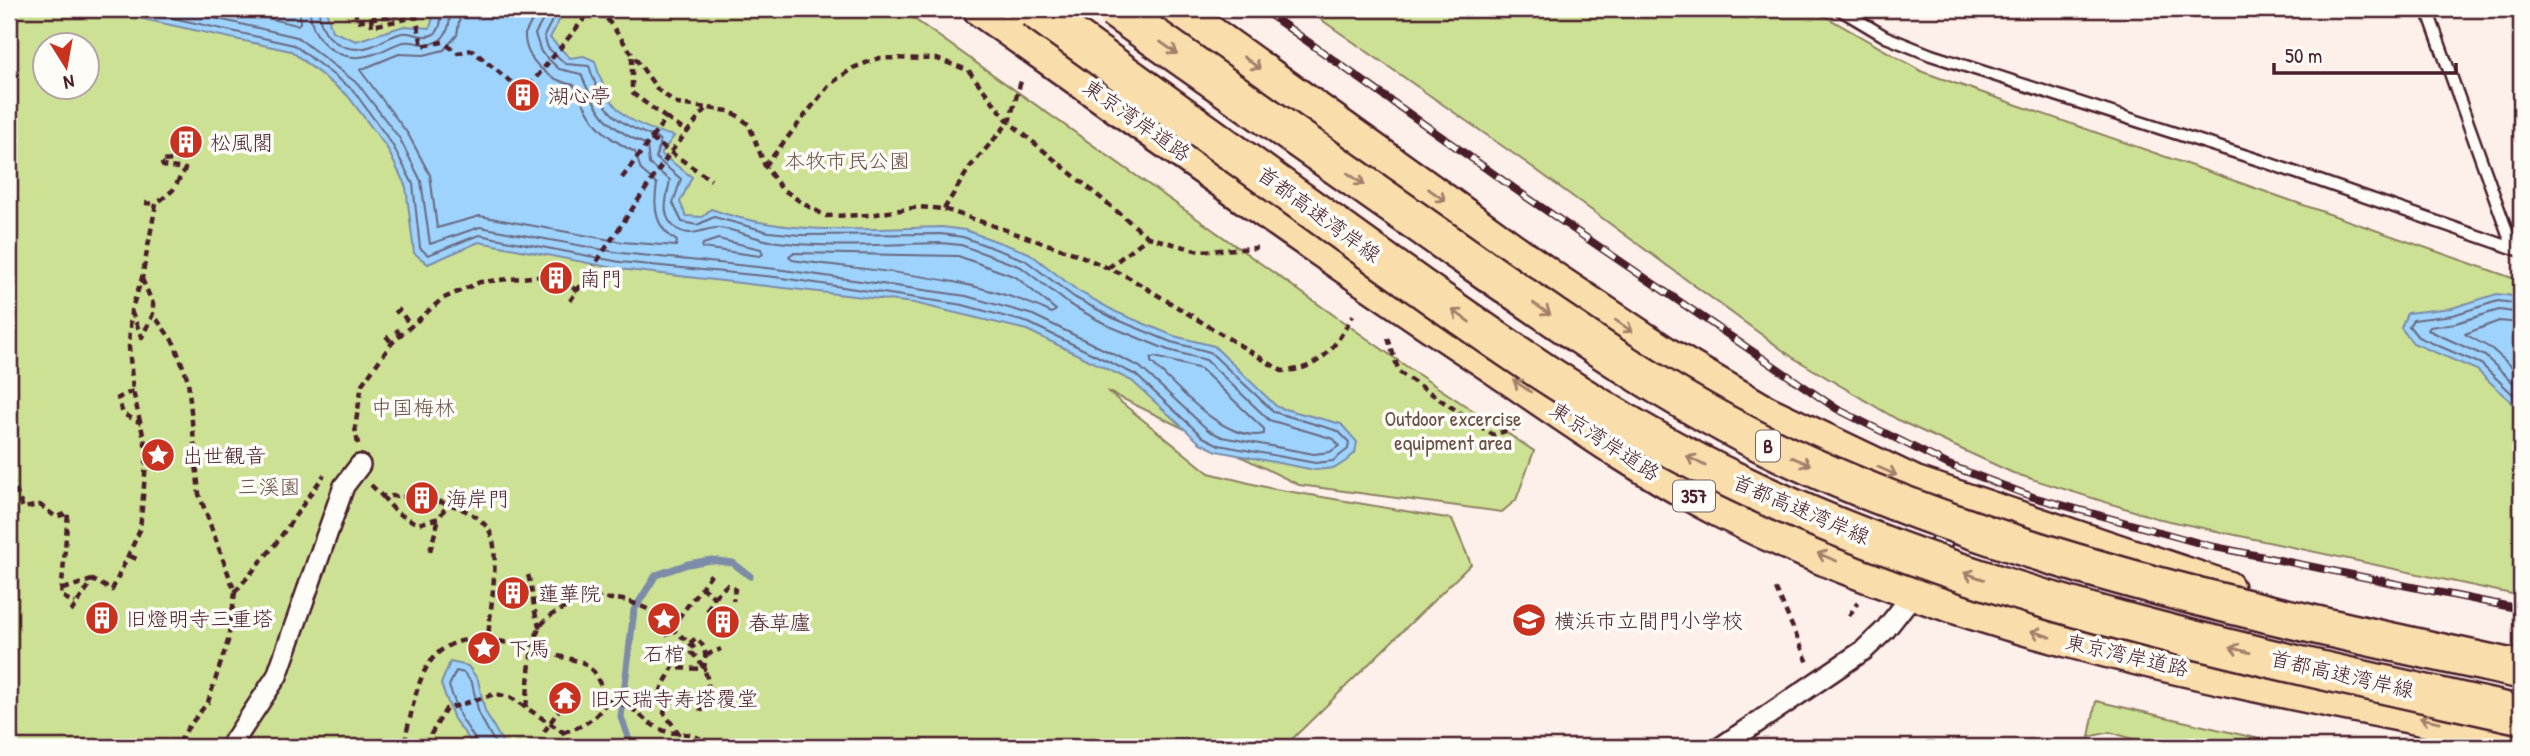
<svg xmlns="http://www.w3.org/2000/svg" width="2530" height="756" font-family="'Patrick Hand','Klee One',sans-serif">
<rect width="100%" height="100%" fill="#fdf0ea"/>
<filter id="ink" filterUnits="userSpaceOnUse"><feTurbulence type="fractalNoise" baseFrequency=".0143" numOctaves="2"/><feDisplacementMap in="SourceGraphic" scale="14" xChannelSelector="R" yChannelSelector="G"/><feConvolveMatrix kernelMatrix="1 2 1 2 8 2 1 2 1" color-interpolation-filters="sRGB"/></filter>
<g filter="url(#ink)">
<!-- green -->
<g fill="#cde195" stroke="#8c8060" stroke-width="2" fill-rule="evenodd">
<path d="M9 9H900L1413 371 1534 451 1516 500 1502 512 1299 485 1107 391 1209 473 1269 488 1452 519 1471 564 1284 747H9ZM46 46H88V88H46Z"/>
<path d="M1306 9H1812L1923 72 2521 281V596L2156 518 2013 473 1900 421 1792 357 1531 166Z"/>
<path d="M2096 701 2277 743V747H2160L2110 732 2089 737Z"/>
</g>
<!-- water -->
<g fill="#9dd3fc" stroke="#7c8ba8" stroke-width="2">
<path d="M97 9H326L332 31 356 41 404 26 430 28 435 9H565L550 38 570 58 584 56 595 61C608 110 626 124 674 136L661 154 692 177 680 202 686 216 702 217 711 209C784 236 865 229 942 227L965 230 1029 253 1078 291 1116 312 1174 336 1214 346 1277 407 1341 424 1357 442 1355 453 1346 461 1335 468 1315 470 1217 451 1200 443 1132 381 1027 330 914 303 619 269 479 242 428 264 414 253 406 187 387 148 348 96 291 51Z"/>
<path d="M2497 294 2521 297V411L2477 370 2413 343 2401 328 2407 313 2452 308Z"/>
<path d="M450 662 468 666 478 680 485 711 505 747H475L454 719 441 684Z"/>
</g>
<g fill="none" stroke-linecap="round" stroke-linejoin="round">
<!-- shore -->
<g stroke="#6b677f" stroke-width="2">
<path d="M132 9 294 45 353 90 392 144 413 184 420 248 428 255 479 235 620 262 775 277 963 305 1029 323 1136 375 1203 437 1219 445 1315 463 1333 461 1348 449 1349 442 1338 431 1274 412 1210 352 1171 342 1113 318 1074 297 1025 260 963 237 941 234 800 235 769 232 714 217 697 225 682 222 673 203 681 179 656 158 660 140C611 119 607 118 589 66L566 64 548 48 544 36 558 9"/>
<path d="M175 9 297 37 358 84 400 139 421 181 430 244 480 227 621 253 776 269 966 296 1033 315 1140 367 1208 430 1222 437 1314 454 1330 452 1339 446 1334 439 1269 420 1206 360 1168 350 1109 326 1069 304 1021 267 961 245 941 243C885 244 825 249 770 241 753 238 735 229 718 228 704 227 693 239 677 229 659 217 667 197 670 180L649 164 647 145C607 128 597 113 581 74L559 69 541 52 535 34 549 9"/>
<path d="M228 9 297 25 300 23V9"/>
<path d="M310 9C310 42 341 66 374 54 385 51 393 44 404 42 417 40 428 50 441 39 450 31 450 20 450 9"/>
<path d="M319 9C319 37 344 56 372 46 382 42 390 36 402 33 413 31 423 40 434 34 442 29 441 17 441 9"/>
<path d="M461 9 457 35 444 50 424 55 399 54 360 70 408 134 430 175 437 228 480 216 622 242 676 246 677 241C655 228 653 208 657 184L641 170 635 152C599 135 591 120 574 85 550 81 524 60 525 34L538 9"/>
<path d="M718 239 761 249 763 254 760 256 702 248 703 244Z"/>
<path d="M793 253 958 256 1016 277 1056 310 1052 313C972 275 878 272 792 260L789 256Z"/>
<path d="M2521 304 2498 301 2453 315 2413 320 2409 326 2418 337 2481 364 2521 402"/>
<path d="M2521 313 2499 310 2456 323 2430 327 2428 330 2485 356 2521 390"/>
<path d="M2521 323 2499 321 2465 334 2492 349 2521 375"/>
<path d="M1155 357 1201 369 1264 429V434C1224 443 1178 387 1151 362V358Z"/>
<path d="M480 747 460 716 449 686 456 671 464 673 472 683 479 714 497 747"/>
</g>
<!-- stream -->
<g stroke="#7c8ba8" stroke-width="7">
<path d="M642 747 631 746 621 717 634 610 656 575 688 564 711 560 733 563 750 576"/>
<path d="M778 747 781 742 805 747"/>
</g>
<!-- service casing -->
<g stroke="#4a1f2b" stroke-width="15">
<g id="service">
<path d="M1839 9 1886 37 1931 55 2262 161 2521 251"/>
<path d="M2427 9 2513 248"/>
</g>
</g>
<!-- minor casing -->
<g stroke="#4a1f2b" stroke-width="24">
<g id="minor">
<path d="M230 747 277 676 344 486 360 465"/>
<path d="M1721 747 1864 650 1885 630 1915 592 1955 517"/>
</g>
</g>
<!-- trunk casing -->
<g stroke="#4a1f2b" stroke-width="38">
<g id="trunk">
<path d="M980 9C1145 126 1310 245 1479 357 1558 410 1636 467 1721 511 1970 638 2250 684 2521 738"/>
<path d="M1177 9 1552 278 1669 356 1765 412 1914 483 2227 588"/>
</g>
</g>
<!-- path -->
<g stroke="#4a1f2b" stroke-width="4.5" stroke-dasharray="7 5" stroke-linecap="butt">
<path d="M600 9 658 90 678 104 729 111 740 117 749 125 765 166 781 188 804 204 826 216 870 215 919 207 944 209 1079 255 1128 277 1282 371C1321 370 1335 347 1353 315"/>
<path d="M355 10 357 21 415 11 422 46 443 42 458 53 472 50 512 83 530 85 592 9"/>
<path d="M371 19 372 26 416 17"/>
<path d="M632 57V93L666 118 651 139"/>
<path d="M666 118 687 132"/>
<path d="M765 166 829 85 853 68 879 58 937 59 968 70 1009 122 1148 237"/>
<path d="M622 178 651 139 711 180"/>
<path d="M145 203 156 204"/>
<path d="M944 209 970 167 1009 122 1021 81"/>
<path d="M1108 268 1148 237 1199 251 1257 248"/>
<path d="M142 279 153 304V314"/>
<path d="M562 281 578 291"/>
<path d="M570 301 670 153 706 109"/>
<path d="M131 311 142 337 153 314 174 343 188 380 199 494 235 592 228 641 208 702 187 729 177 747"/>
<path d="M395 313 399 310 411 326"/>
<path d="M396 329 400 335"/>
<path d="M386 336 392 343"/>
<path d="M1388 338 1399 372 1493 435 1522 426"/>
<path d="M133 391 118 398 123 414 141 423"/>
<path d="M358 444 355 428 362 384 392 343 442 299 480 282 551 275"/>
<path d="M153 453 147 452 133 391 129 347 131 311 142 278 156 204 173 190 185 169 163 166 161 161 187 159 186 154"/>
<path d="M9 482 12 481 23 508 40 505 56 517 68 513 61 596 75 603"/>
<path d="M371 485 382 496C412 495 484 502 493 540 498 563 490 613 488 638 437 638 423 662 412 709 410 721 404 736 406 747"/>
<path d="M382 496 397 513 418 524 439 518 447 505"/>
<path d="M430 551 439 518"/>
<path d="M130 556 139 560"/>
<path d="M528 575C534 594 532 609 540 628"/>
<path d="M701 587 714 597 708 609 712 612"/>
<path d="M63 589 92 580"/>
<path d="M1776 589 1809 665"/>
<path d="M235 592 274 546 324 475"/>
<path d="M714 597 727 585 735 589 733 601"/>
<path d="M71 612 93 580 112 590 140 530 147 452"/>
<path d="M1849 616 1858 602"/>
<path d="M671 628 690 643 696 638C707 647 706 656 704 669L673 668"/>
<path d="M671 628 712 573"/>
<path d="M488 638 582 662 594 672 608 700C638 706 638 718 660 729 673 736 684 730 701 739"/>
<path d="M690 643 695 649 692 653C708 667 714 692 702 710L698 708"/>
<path d="M706 655 721 649"/>
<path d="M526 707C529 683 528 649 540 627 552 607 591 597 614 599 627 599 642 607 655 612 664 629 681 652 671 671 668 678 663 683 661 691L666 706 664 713 678 732V747"/>
<path d="M544 732 560 708"/>
<path d="M563 732C584 727 597 718 608 700"/>
<path d="M352 744 358 747"/>
<path d="M389 747 404 744"/>
<path d="M430 747 431 734 446 709 495 694 510 697 563 732 575 747"/>
</g>
<!-- service -->
<use href="#service" stroke="#fdfcf7" stroke-width="10"/>
<!-- minor -->
<use href="#minor" stroke="#fdfcf7" stroke-width="19"/>
<!-- trunk -->
<use href="#trunk" stroke="#f9deab" stroke-width="33"/>
<!-- rail casing -->
<g stroke="#4a1f2b" stroke-width="8">
<path id="rail" d="M1262 9 1522 194 1837 409 1949 465 2033 497 2210 546 2521 609"/>
</g>
<!-- rail -->
<use href="#rail" stroke="#fdfcf7" stroke-width="5" stroke-dasharray="16" stroke-linecap="butt"/>
<!-- motorway-bridge casing -->
<g stroke="#4a1f2b" stroke-width="42" stroke-linecap="butt">
<g id="motorway-bridge">
<path d="M1034 9C1143 87 1251 166 1360 244 1482 332 1606 421 1743 485 1987 602 2258 656 2521 715"/>
<path d="M1114 9C1224 86 1334 164 1444 241 1554 318 1664 397 1786 455 2019 564 2271 616 2521 670"/>
</g>
</g>
<!-- motorway-bridge -->
<use href="#motorway-bridge" stroke="#f9deab" stroke-width="37"/>
</g>
<!-- one-way arrows -->
<defs><path id="oneway-shaft" d="M-6 0H5M1.5-3L5.5 0L1.5 3" fill="none" stroke-width="1.6" stroke-linecap="round" stroke-linejoin="round" transform="scale(1.75)"/></defs>
<g stroke="#a27e6b">
<use href="#oneway-shaft" transform="translate(1169 48) rotate(35)"/>
<use href="#oneway-shaft" transform="translate(1252 63) rotate(36)"/>
<use href="#oneway-shaft" transform="translate(1356 179) rotate(35)"/>
<use href="#oneway-shaft" transform="translate(1437 195) rotate(36)"/>
<use href="#oneway-shaft" transform="translate(1542 309) rotate(34)"/>
<use href="#oneway-shaft" transform="translate(1461 316) rotate(-144)"/>
<use href="#oneway-shaft" transform="translate(1624 326) rotate(34)"/>
<use href="#oneway-shaft" transform="translate(1522 386) rotate(-146)"/>
<use href="#oneway-shaft" transform="translate(1696 461) rotate(-152)"/>
<use href="#oneway-shaft" transform="translate(1801 461) rotate(24)"/>
<use href="#oneway-shaft" transform="translate(1887 471) rotate(24)"/>
<use href="#oneway-shaft" transform="translate(1827 557) rotate(-158)"/>
<use href="#oneway-shaft" transform="translate(1974 576) rotate(-161)"/>
<use href="#oneway-shaft" transform="translate(2041 634) rotate(-163)"/>
<use href="#oneway-shaft" transform="translate(2240 650) rotate(-165)"/>
<use href="#oneway-shaft" transform="translate(2430 720) rotate(-169)"/>
</g>
</g>
<!-- icons -->
<defs>
<g id="building-disc" transform="scale(1.75)"><circle r="9.5" fill="#c8321e" stroke="#fdfcf7"/><path d="M-4-6H4V6H1V3H-1V6H-4ZM-2.5-4.3h1.7v1.8h-1.7ZM.8-4.3h1.7v1.8H.8ZM-2.5-1h1.7V.8h-1.7ZM.8-1h1.7V.8H.8Z" fill="#fff"/></g>
<g id="sight-disc" transform="scale(1.75)"><circle r="9.5" fill="#c8321e" stroke="#fdfcf7"/><path d="M0-6L1.8-2.2L6-1.7L2.9 1.2L3.7 5.4L0 3.3L-3.7 5.4L-2.9 1.2L-6-1.7L-1.8-2.2Z" fill="#fff"/></g>
<g id="school-disc" transform="scale(1.75)"><circle r="9.5" fill="#c8321e" stroke="#fdfcf7"/><path d="M0-5L7-2L0 1L-7-2ZM-4 1L0 2.5L4 1V4Q0 6-4 4Z" fill="#fff"/></g>
<g id="temple-disc" transform="scale(1.75)"><circle r="9.5" fill="#c8321e" stroke="#fdfcf7"/><path d="M0-6L5-2H3V0L6.5 2.5H4V6H1.5V3h-3V6H-4V2.5H-6.5L-3 0V-2H-5Z" fill="#fff"/></g>
</defs>
<g fill-rule="evenodd">
<use href="#building-disc" x="523" y="95"/>
<use href="#building-disc" x="186" y="142"/>
<use href="#building-disc" x="556" y="278"/>
<use href="#sight-disc" x="158" y="455"/>
<use href="#building-disc" x="422" y="498"/>
<use href="#building-disc" x="513" y="593"/>
<use href="#building-disc" x="102" y="618"/>
<use href="#sight-disc" x="664" y="619"/>
<use href="#school-disc" x="1529" y="620"/>
<use href="#building-disc" x="723" y="622"/>
<use href="#sight-disc" x="484" y="648"/>
<use href="#temple-disc" x="565" y="698"/>
</g>
<g text-anchor="middle" dominant-baseline="central" stroke-width="7" stroke-linejoin="round" paint-order="stroke">
<!-- shield labels -->
<g fill="#fdfcf7" stroke="#806168" stroke-width="2">
<rect x="1756" y="430.5" width="24" height="31" rx="5"/>
<rect x="1673" y="480.5" width="42" height="31" rx="5"/>
</g>
<g font-size="19" font-weight="bold" fill="#4a1f2b">
<text x="1768" y="446">B</text>
<text x="1694" y="496">357</text>
</g>
<!-- poi labels -->
<g font-size="21" fill="#4a1f2b" stroke="#fdfcf7" text-anchor="start">
<text x="548" y="95">湖心亭</text>
<text x="210" y="142">松風閣</text>
<text x="580" y="278">南門</text>
<text x="182" y="455">出世観音</text>
<text x="446" y="498">海岸門</text>
<text x="538" y="593">蓮華院</text>
<text x="126" y="618">旧燈明寺三重塔</text>
<text x="1554" y="620">横浜市立間門小学校</text>
<text x="748" y="622">春草廬</text>
<text x="508" y="648">下馬</text>
<text x="664" y="653" text-anchor="middle">石棺</text>
<text x="590" y="698">旧天瑞寺寿塔覆堂</text>
</g>
<!-- street labels -->
<g font-size="21" fill="#4a1f2b" stroke="#fdfcf7">
<text transform="translate(1137 120) rotate(35)">東京湾岸道路</text>
<text transform="translate(1319 214) rotate(36)">首都高速湾岸線</text>
<text transform="translate(1605 441) rotate(33)">東京湾岸道路</text>
<text transform="translate(1801 509) rotate(23)">首都高速湾岸線</text>
<text transform="translate(2127 655) rotate(13)">東京湾岸道路</text>
<text transform="translate(2342 674) rotate(13)">首都高速湾岸線</text>
</g>
<!-- park labels -->
<g font-size="21" fill="#6b5046" stroke="#fdfcf7">
<text x="847" y="160">本牧市民公園</text>
<text x="413" y="407">中国梅林</text>
<text x="1453" y="418">Outdoor excercise<tspan x="1453" dy="24">equipment area</tspan></text>
<text x="269" y="486">三溪園</text>
</g>
</g>
<!-- margin -->
<rect width="2530" height="756" fill="none" stroke="#fdfcf7" stroke-width="35"/>
<rect x="18" y="18" width="2495" height="721" fill="none" stroke="#4a1f2b" stroke-width="2.5" filter="url(#ink)"/>
<!-- north arrow -->
<g transform="translate(66 66) rotate(169)"><circle r="33" fill="#fdfcf7" stroke="#b5a4a5" stroke-width="2"/>
<path d="M0-5L12 26L0 18L-12 26Z" fill="#c8321e"/>
<text y="-10" font-size="19" font-weight="bold" text-anchor="middle" fill="#4a1f2b">N</text>
</g>
<!-- scale -->
<path d="M2274 63v10h182v-10" fill="none" stroke="#4a1f2b" stroke-width="3.5"/>
<text x="2285" y="63" font-size="21" fill="#4a1f2b" stroke="#fdfcf7" stroke-width="5" paint-order="stroke">50 m</text>
</svg>
